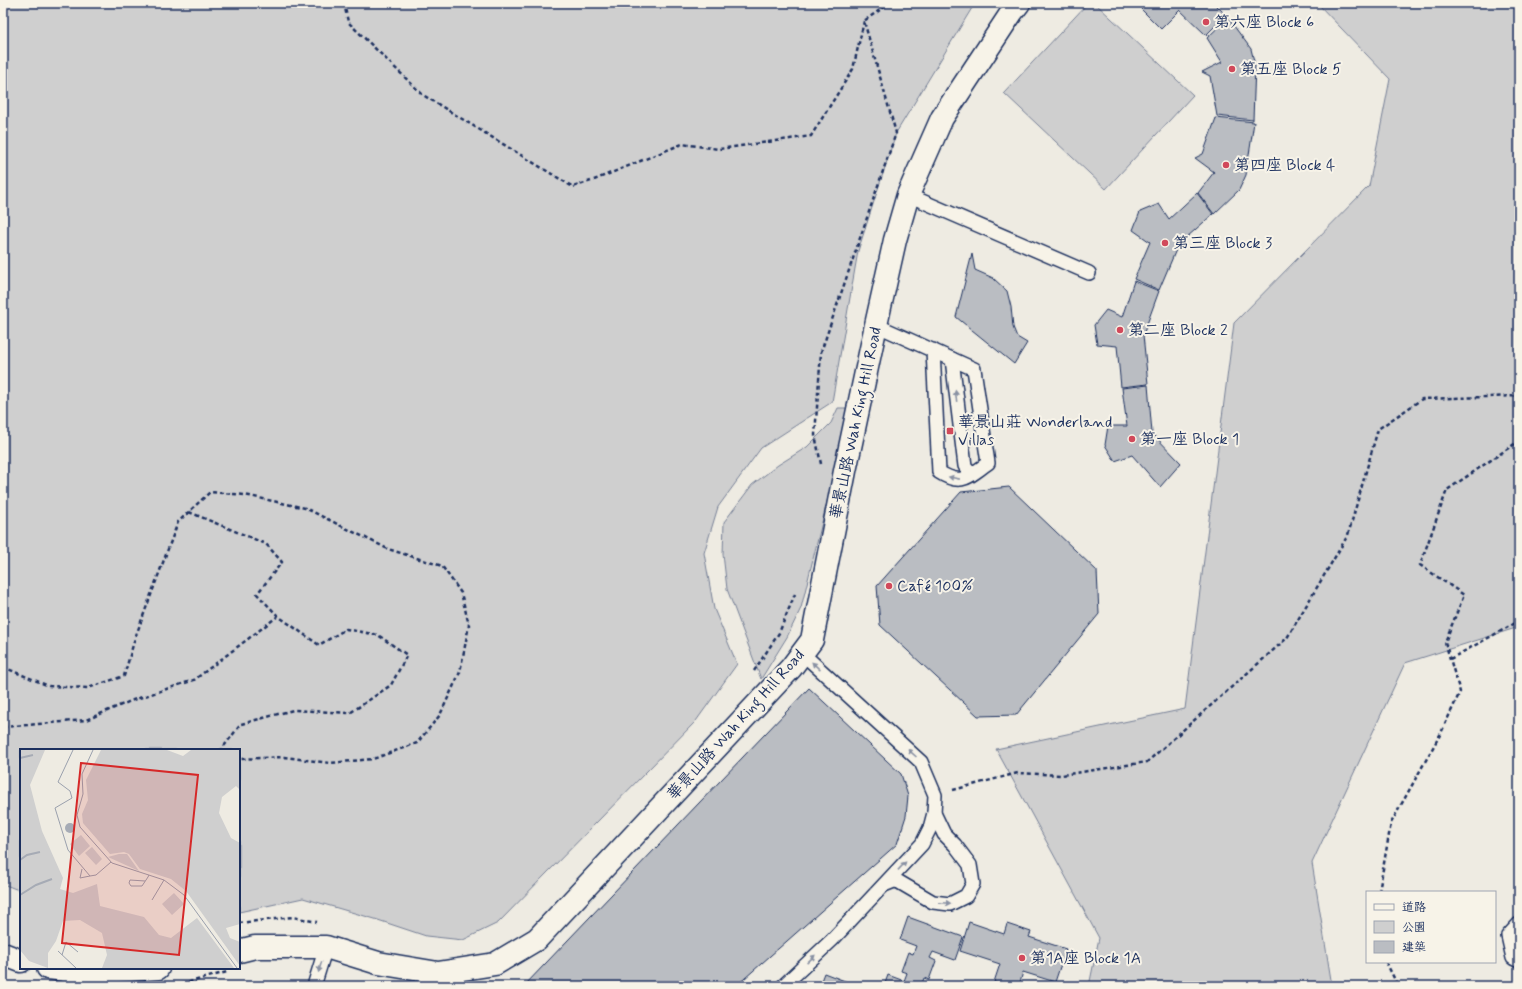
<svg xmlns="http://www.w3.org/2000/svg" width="1522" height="989" font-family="Mynerve,'LXGW WenKai TC',sans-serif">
<rect width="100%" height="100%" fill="#eeebe2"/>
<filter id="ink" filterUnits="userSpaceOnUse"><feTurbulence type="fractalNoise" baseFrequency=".025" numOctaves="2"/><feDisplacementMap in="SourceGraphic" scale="8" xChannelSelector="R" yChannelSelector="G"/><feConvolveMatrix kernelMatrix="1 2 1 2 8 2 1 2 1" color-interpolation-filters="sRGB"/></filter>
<g filter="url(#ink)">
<!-- green -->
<g fill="#cfcfcf" stroke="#757f96">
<path d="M3 3H975L896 133 858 251 832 402 761 448 718 507 704 553 714 609 737 664 696 721 498 923 463 940 426 936 375 919 303 898 239 912V750H21V891L3 884Z"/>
<path d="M1088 3H1095L1193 95 1106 189 1004 93Z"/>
<path d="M1317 3H1519V627L1405 663 1312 863 1332 986H1089L1099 938 996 749 1185 709 1234 323 1369 186 1390 79Z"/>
<path d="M838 408H850L801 608 787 637 761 679 727 589 723 554 724 522 752 485 778 465 807 447 831 423Z"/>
</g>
<!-- building -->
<g fill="#babdc2" stroke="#1b2f5e">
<path d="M1147 3H1214L1226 15 1206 35 1180 10 1161 29 1141 9Z"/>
<path d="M1228 18 1251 49 1255 65 1253 120 1217 116 1210 76 1202 72 1222 62 1207 38Z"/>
<path d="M1216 118 1254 122 1246 175 1239 190 1214 214 1198 193 1214 172 1195 158 1203 154Z"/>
<path d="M1197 193 1213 214 1178 245 1159 290 1134 279 1150 242 1133 230 1140 212 1159 204 1169 219Z"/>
<path d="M972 254 975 270 993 278 1007 291 1011 307 1013 327 1017 337 1027 343 1014 364 956 317Z"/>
<path d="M1134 281 1159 291 1143 335 1148 384 1121 387 1117 346 1097 344 1094 325 1106 310 1122 317Z"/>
<path d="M1148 385 1152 433 1181 463 1160 487 1132 455 1115 461 1105 445 1108 426H1127L1122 388Z"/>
<path d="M1009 487 1097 571 1099 614 1016 715 978 716 880 625 877 586 961 492Z"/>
<path d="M809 688 901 774 908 796 906 816 897 844 736 986H524Z"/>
<path d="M908 917 963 937 955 960 933 952 930 958 936 961 929 980 924 978 921 986H884L888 975 904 981 907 973 901 971 908 952 913 954 916 946 900 940Z"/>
<path d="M969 922 1004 934 1007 924 1031 932 1029 937 1066 949 1055 982 1023 972 1019 986H1006L994 982 1000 964 960 951Z"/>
<path d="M824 973 858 986H819Z"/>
</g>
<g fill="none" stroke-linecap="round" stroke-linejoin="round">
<!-- service casing -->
<g stroke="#1b2f5e" stroke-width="16">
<g id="service">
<path d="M908 195 1089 273"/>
<path d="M876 325 974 369 988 463C969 476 962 487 939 472L933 350"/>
<path d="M952 359 965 466 972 474"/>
<path d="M884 885 894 881 899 882 933 902 950 904 966 896 973 884 970 865 955 845 944 834 934 813"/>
<path d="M1519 924 1508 936 1513 958 1519 961"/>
<path d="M314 986 326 947"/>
<path d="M783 986 832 940 922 844 930 828 934 813 935 795 921 762 803 654"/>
</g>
</g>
<!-- minor casing -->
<g stroke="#1b2f5e" stroke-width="25">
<g id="minor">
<path d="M239 951 255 947H326L378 963 438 973 495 964 537 939 791 668 812 640 845 471 876 325 895 240 908 195 942 118 1012 12 1019 3"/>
<path d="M3 954 21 961"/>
<path d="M48 968 89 973 158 968"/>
</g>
</g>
<!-- path -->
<g stroke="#1b2f5e" stroke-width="2.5" stroke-dasharray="4 3" stroke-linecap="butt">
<path d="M344 3 348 22 423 95 573 187 594 180 682 144 719 149 811 136 853 69 864 21"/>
<path d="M821 464 815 435 821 352 896 133 864 21 890 3"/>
<path d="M189 512 266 544 282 562 257 594 278 616"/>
<path d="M1450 659 1519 621"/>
<path d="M3 667 49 686 88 688 124 676 135 638 178 522 210 492 245 495 305 508 388 549 442 566 461 593 469 625 460 672 440 715 417 743 373 759 330 763 284 757 239 759"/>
<path d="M754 671 779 633 795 594"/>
<path d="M3 727 86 720 133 700 194 680 278 616 319 645 346 629 378 635 407 655 391 685 350 713 293 710 241 724 221 750"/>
<path d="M953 790 1018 773 1062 775 1147 762 1287 638 1348 535 1378 429 1422 399 1519 396"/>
<path d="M1379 892 1391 823 1441 733 1460 692 1445 642 1464 595 1420 565 1447 490 1519 441"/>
<path d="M239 923 293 917 317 922"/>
<path d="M1386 962 1398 986"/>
<path d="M175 986 227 972"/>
</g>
<!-- service -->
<use href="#service" stroke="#f7f3e8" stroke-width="13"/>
<!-- minor -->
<use href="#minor" stroke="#f7f3e8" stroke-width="22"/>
</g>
<!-- one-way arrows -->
<defs><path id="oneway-solid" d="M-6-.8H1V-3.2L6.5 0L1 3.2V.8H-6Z"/></defs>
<g fill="#8991a3">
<use href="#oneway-solid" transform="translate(956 396) rotate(-97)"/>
<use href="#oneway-solid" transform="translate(954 478) rotate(-169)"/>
<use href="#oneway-solid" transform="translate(816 666) rotate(-137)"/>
<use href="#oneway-solid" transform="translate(912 753) rotate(-138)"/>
<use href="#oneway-solid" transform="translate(902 866) rotate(-47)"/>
<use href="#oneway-solid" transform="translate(945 903) rotate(2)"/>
<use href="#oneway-solid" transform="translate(811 959) rotate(-43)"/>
<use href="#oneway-solid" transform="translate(320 967) rotate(107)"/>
</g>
</g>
<!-- markers -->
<g fill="#d1495b" stroke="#f7f3e8" stroke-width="1.5">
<circle cx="1206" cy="22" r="4"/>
<circle cx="1232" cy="69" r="4"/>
<circle cx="1226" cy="165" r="4"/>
<circle cx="1165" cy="243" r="4"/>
<circle cx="1120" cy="330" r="4"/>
<rect x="946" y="427" width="8" height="8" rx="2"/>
<circle cx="1132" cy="439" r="4"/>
<circle cx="889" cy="586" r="4"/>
<circle cx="1022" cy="958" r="4"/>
</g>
<g text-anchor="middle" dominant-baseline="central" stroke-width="4" stroke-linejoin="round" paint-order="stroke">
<!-- poi labels -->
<g font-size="16" fill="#1b2f5e" stroke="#f7f3e8" text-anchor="start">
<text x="1214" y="22">第六座 Block 6</text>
<text x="1240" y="69">第五座 Block 5</text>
<text x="1234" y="165">第四座 Block 4</text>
<text x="1173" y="243">第三座 Block 3</text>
<text x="1128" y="330">第二座 Block 2</text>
<text x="958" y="422">華景山莊 Wonderland<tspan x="958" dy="18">Villas</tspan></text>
<text x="1140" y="439">第一座 Block 1</text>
<text x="897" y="586">Café 100%</text>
<text x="1030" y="958">第1A座 Block 1A</text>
</g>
<!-- street labels -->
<g font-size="16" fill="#1b2f5e" stroke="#f7f3e8">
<text transform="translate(856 423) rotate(-78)">華景山路 Wah King Hill Road</text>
<text transform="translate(736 725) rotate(-48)">華景山路 Wah King Hill Road</text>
</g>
</g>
<!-- overview -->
<g transform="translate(20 749)">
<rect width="220" height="220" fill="#eeebe2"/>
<path d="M0 1H25L10 36 22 82 43 129 40 140 53 144 77 135 80 157 124 168 139 186 151 189 177 169 214 219H82L87 206 82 184 60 171 43 172 36 192 28 204V219L9 212 0 201ZM81 1H147L163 7 171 1H220V41L216 37 202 48 199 64 211 89 220 94V175L206 179 210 189 220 193V217L166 142 151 130 120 120 109 105 104 103 90 105 63 74 62 65 68 51 66 31ZM61 86 70 97 59 107 50 95ZM72 98 82 110 76 116 65 104ZM99 105H107L119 122 88 108ZM154 144 164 155 152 166 142 155Z" fill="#cfcfcf"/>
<path d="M45 79a5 5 0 1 1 10 0a5 5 0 1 1-10 0Z" fill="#a6abb5"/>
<path fill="none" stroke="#a6abb5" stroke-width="2" d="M0 9 13 6M0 111 7 106 20 103M0 146 16 136 32 130"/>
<path fill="none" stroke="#9aa0ad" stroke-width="1" d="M73 1 62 25 63 45 57 66 60 78 92 114 144 131 164 146 217 219M52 49 35 59 48 101 70 127 76 126 91 113M52 49 50 42 38 33 53 1M62 120 60 129 70 127M125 132 110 131 109 134 111 137H122L128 128 129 126M132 151 144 131M38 202 56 219M42 206 46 193 58 203"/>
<path fill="#d62828" fill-opacity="0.15" stroke="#d62828" stroke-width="2" d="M61 14 178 26 159 206 42 194Z"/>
<rect width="220" height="220" fill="none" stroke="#1b2f5e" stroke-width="2"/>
</g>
<!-- margin -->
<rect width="1522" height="989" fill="none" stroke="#f7f3e8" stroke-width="16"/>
<rect x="8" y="8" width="1506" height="973" fill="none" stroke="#1b2f5e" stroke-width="1.5" filter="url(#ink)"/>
<!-- legend -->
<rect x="1366" y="891" width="130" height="72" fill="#f7f3e8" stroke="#9fa5b1"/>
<rect x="1374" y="904" width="20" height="6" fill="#f7f3e8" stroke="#9fa5b1"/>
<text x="1402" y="911" font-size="12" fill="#1b2f5e">道路</text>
<rect x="1374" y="921" width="20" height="12" fill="#cfcfcf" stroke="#9fa5b1"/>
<text x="1402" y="931" font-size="12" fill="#1b2f5e">公園</text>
<rect x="1374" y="941" width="20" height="12" fill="#babdc2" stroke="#9fa5b1"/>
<text x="1402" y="951" font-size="12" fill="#1b2f5e">建築</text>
</svg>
